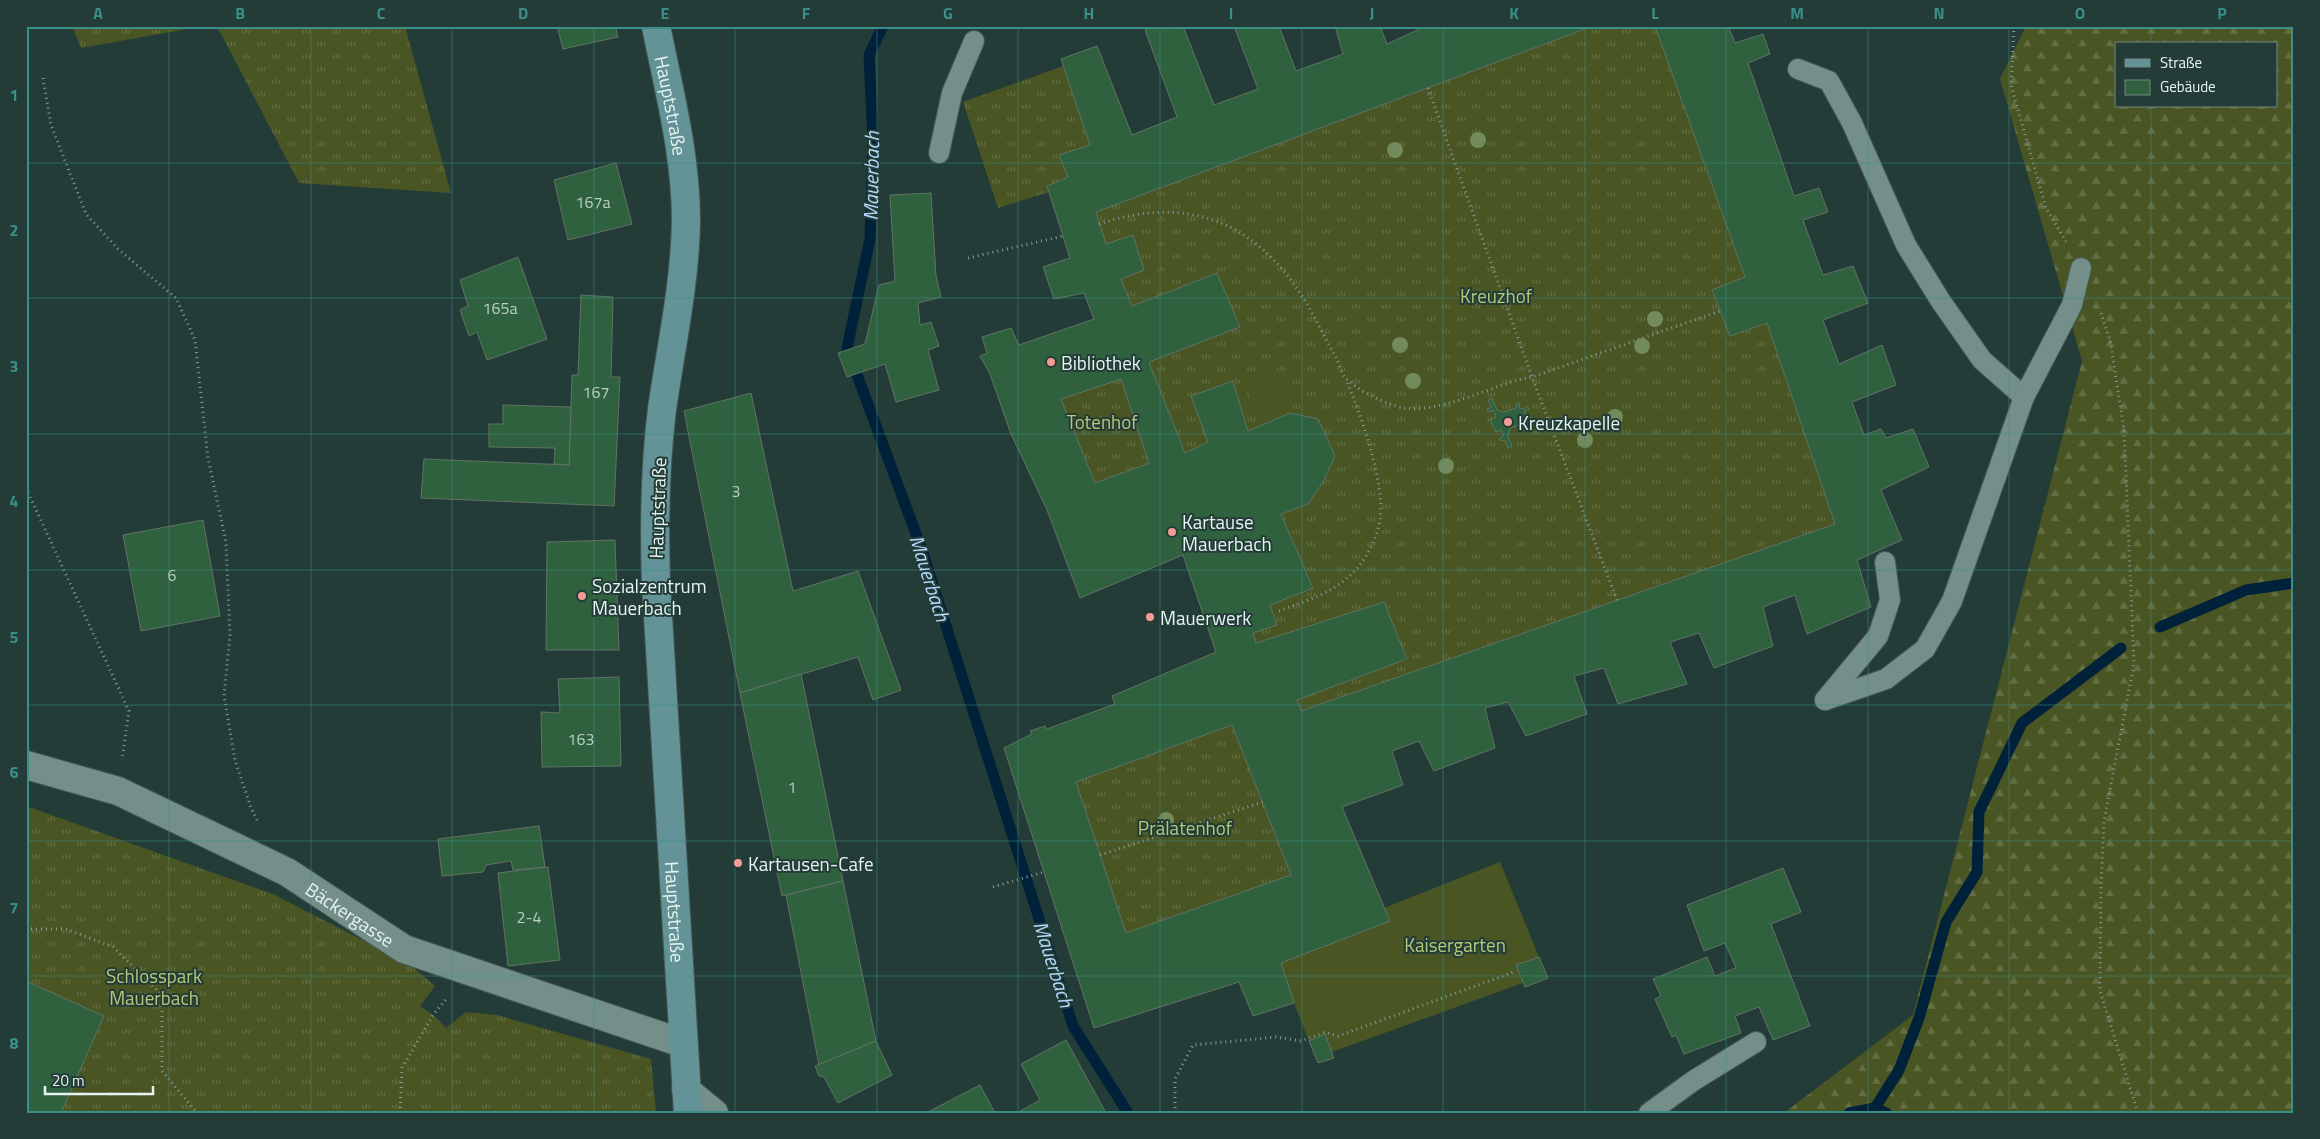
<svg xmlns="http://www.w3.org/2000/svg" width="2320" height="1139" font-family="'Titillium Web',sans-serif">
<defs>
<pattern id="grass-tufts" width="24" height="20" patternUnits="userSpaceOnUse" patternTransform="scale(1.25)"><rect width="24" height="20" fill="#495523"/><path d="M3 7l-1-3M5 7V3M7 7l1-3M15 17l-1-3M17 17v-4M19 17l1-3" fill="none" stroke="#636e43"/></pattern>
<pattern id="forest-firs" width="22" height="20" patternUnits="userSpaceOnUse" patternTransform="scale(1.25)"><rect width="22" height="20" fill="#495523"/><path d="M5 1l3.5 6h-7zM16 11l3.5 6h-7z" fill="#636e43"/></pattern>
</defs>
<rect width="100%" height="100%" fill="#243c38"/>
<!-- grass -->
<g fill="url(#grass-tufts)">
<path d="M72 26H204L81 48Z"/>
<path d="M217 26H405L451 193 299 183Z"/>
<path d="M1593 26H1655L1745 277 1712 291 1730 336 1767 323 1835 524 1301 711 1297 700 1407 659 1384 602 1256 643 1253 633 1277 625 1270 605 1313 587 1281 514 1308 504 1322 484 1335 456 1318 419 1290 413 1248 431 1233 382 1191 396 1208 442 1185 453 1149 362 1240 327 1216 273 1132 306 1121 279 1144 270 1133 235 1106 244 1096 212Z"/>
<path d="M1063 66 1090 145 1068 177 1048 186 1049 192 998 208 963 102Z"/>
<path d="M1121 379 1149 463 1095 483 1061 399Z"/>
<path d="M1232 725 1291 875 1126 933 1076 782Z"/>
<path d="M26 806 273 894 409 964 435 986 420 1006 433 1015 446 1028 466 1012 497 1015 651 1059 656 1113H26Z"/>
</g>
<!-- forest -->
<path fill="url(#forest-firs)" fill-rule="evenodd" d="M2026 26H2294V1113H1784L1913 1015 2082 361 2000 79ZM2116 44H2276V106H2116Z"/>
<!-- garden -->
<g fill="#495523">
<path d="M1277 372 1290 403 1259 417 1246 386Z"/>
<path d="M1500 862 1539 957 1516 965 1523 983 1332 1052 1325 1034 1309 1041 1294 1003 1281 963 1389 921 1384 908Z"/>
</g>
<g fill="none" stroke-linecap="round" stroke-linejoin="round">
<!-- stream -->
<g stroke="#00213a" stroke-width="11">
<path d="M883 26 869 55 873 142 870 239 847 348 921 547 1073 1026 1128 1113"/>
<path d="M2160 627 2246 590 2294 583"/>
<path d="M1875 1108 1899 1070 1919 1018 1946 922 1977 872 1979 812 2022 723 2121 648"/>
<path d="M1849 1113 1875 1108 1886 1113"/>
</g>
</g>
<!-- building -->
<g fill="#30613f" stroke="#617365" fill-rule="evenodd">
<path d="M557 26H615L618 37 563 49Z"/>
<path d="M1154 26H1183L1214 105 1258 89 1234 26H1279L1296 71 1343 54 1335 26H1380L1387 44 1426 26H1593L1096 212 1106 244 1133 235 1144 270 1121 279 1132 306 1217 273 1240 327 1149 362 1185 453 1208 442 1191 396 1233 381 1248 431 1290 413 1318 419 1335 456 1322 484 1308 504 1281 514 1313 588 1270 605 1277 625 1253 633 1256 643 1384 602 1407 659 1297 700 1301 711 1835 524 1767 323 1730 336 1712 290 1745 277 1655 26H1728L1735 43 1763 34 1770 54 1748 63 1794 196 1819 188 1828 212 1803 220 1823 275 1853 266 1868 303 1823 320 1839 364 1882 345 1896 385 1852 402 1864 435 1881 429 1886 438 1913 429 1929 467 1881 490 1902 540 1857 560 1871 607 1807 634 1795 595 1763 607 1773 646 1714 668 1699 633 1670 642 1687 684 1618 704 1604 668 1574 676 1587 714 1526 736 1508 702 1485 708 1495 748 1434 771 1419 741 1392 751 1403 785 1342 807 1390 921 1281 963 1294 1003 1253 1016 1239 982 1094 1028 1004 748 1032 734 1030 731 1045 726 1047 729 1115 704 1112 696 1216 652 1183 555 1080 598 1047 510 1011 434 990 374 980 356 987 353 982 337 1011 328 1019 345 1094 319 1084 293 1054 299 1043 267 1070 258 1047 186 1068 177 1059 155 1090 145 1061 59 1097 46 1132 135 1177 117 1145 30ZM1121 379 1149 463 1095 483 1061 399ZM1232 725 1291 875 1126 933 1076 782Z"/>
<path d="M616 163 632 224 568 240 554 180Z"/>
<path d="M931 193 936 276 941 297 918 303 920 325 931 322 939 346 928 350 939 390 896 402 885 364 847 377 838 353 865 344 879 285 895 281 890 195Z"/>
<path d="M518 257 547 339 487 360 477 332 469 336 460 310 468 306 460 280Z"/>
<path d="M581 295 613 297 611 377H620L614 506 421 498 424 459 569 465 572 375H578Z"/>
<path d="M751 393 793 591 858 571 901 690 873 700 858 657 740 693 684 411Z"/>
<path d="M1492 398 1497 410 1504 412 1516 408 1517 403H1520L1519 408 1523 409 1527 406 1529 409 1524 411 1527 416 1530 415 1531 417 1525 421 1528 427 1525 428 1522 424 1510 428 1508 436 1512 446 1508 448 1505 440 1501 441 1499 439 1504 436 1501 430 1496 432 1490 420 1496 417 1493 410 1489 412 1487 409 1492 407 1488 400Z"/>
<path d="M503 405 571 407 569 465 554 464 555 448 489 447V424H503Z"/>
<path d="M203 520 220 616 141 631 123 535Z"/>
<path d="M615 540 619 650H546L547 542Z"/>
<path d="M801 674 843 881 782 896 740 693Z"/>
<path d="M619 677 621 766 542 767 541 712 560 713 558 679Z"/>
<path d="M539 826 545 867 513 870 511 861 486 865 483 872 442 876 438 839Z"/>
<path d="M548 867 560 960 508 966 498 873Z"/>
<path d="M1783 868 1801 912 1771 924 1810 1026 1773 1040 1759 1007 1735 1016 1741 1033 1684 1054 1676 1035 1672 1037 1655 999 1661 996 1653 979 1707 957 1715 976 1736 968 1725 943 1704 951 1687 905Z"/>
<path d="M843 881 876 1041 819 1065 786 895Z"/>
<path d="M1539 957 1548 978 1525 987 1516 965Z"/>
<path d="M26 981 104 1016 61 1113H26Z"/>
<path d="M1325 1034 1334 1058 1318 1063 1309 1041Z"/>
<path d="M1066 1040 1106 1113H1017L1040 1100 1021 1064Z"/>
<path d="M876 1041 892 1075 838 1103 824 1077 819 1076 815 1066Z"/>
<path d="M980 1085 995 1113H926Z"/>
</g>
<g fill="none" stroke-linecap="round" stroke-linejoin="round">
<!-- lane casing -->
<g stroke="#445956" stroke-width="22">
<g id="lane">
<path d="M1798 69 1829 81 1852 123 1906 245 1940 300 1982 360 2024 397"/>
<path d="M939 153 952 93 974 41"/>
<path d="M1825 700 1886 679 1925 649 1952 601 2024 397 2072 305 2081 268"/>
<path d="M1825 700 1878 636 1890 600 1885 562"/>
<path d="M1649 1113 1693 1081 1756 1042"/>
</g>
</g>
<!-- street casing -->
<g stroke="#445956" stroke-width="30">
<g id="street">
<path id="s1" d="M26 765 118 791 287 872 404 949 682 1043"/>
<path d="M686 1090 714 1113"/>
</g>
</g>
<!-- secondary casing -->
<g stroke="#445956" stroke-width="30">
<g id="secondary">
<path id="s2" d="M656 26C669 91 686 155 686 221 685 284 671 347 662 409 655 466 654 525 656 583L688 1113"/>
</g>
</g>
<!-- path -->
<g stroke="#899b98" stroke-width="3" stroke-dasharray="1 4" stroke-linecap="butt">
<path d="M2014 26 2011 85 2046 208 2068 245"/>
<path d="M43 78 51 125 86 214 118 249 176 298 195 340 208 458 226 542 230 635 224 696 235 760 251 808 258 822"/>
<path d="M1428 88 1532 377 1617 600"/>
<path d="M1099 224C1186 195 1253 220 1302 296 1315 316 1325 339 1337 359 1339 365 1341 372 1345 377 1354 389 1389 406 1404 408 1437 413 1485 390 1517 380L1532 377 1720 311"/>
<path d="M968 258 1063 236"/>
<path d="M2101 313 2110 340 2124 429 2134 664 2104 821 2101 887 2100 991 2138 1113"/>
<path d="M26 488 129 711 122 760"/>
<path d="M1279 611C1302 602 1328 595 1347 578 1364 564 1377 541 1380 519 1385 483 1361 414 1346 380"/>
<path d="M1100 855 1263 802"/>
<path d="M993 887 1044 872"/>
<path d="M26 929H66L113 947 162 995V1071L197 1113"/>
<path d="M400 1113 402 1068 433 1015 447 998"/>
<path d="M1175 1113V1079L1193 1045 1276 1037 1301 1041 1325 1032 1338 1036 1514 972"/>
</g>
<!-- lane -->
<use href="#lane" stroke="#748e89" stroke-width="20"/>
<!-- street -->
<use href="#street" stroke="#748e89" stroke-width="28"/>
<!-- secondary -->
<use href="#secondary" stroke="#639396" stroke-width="28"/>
</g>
<!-- trees -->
<g fill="#738a5c">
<circle cx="1478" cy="140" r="8"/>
<circle cx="1395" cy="150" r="8"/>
<circle cx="1655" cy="319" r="8"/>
<circle cx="1400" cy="345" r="8"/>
<circle cx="1642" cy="346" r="8"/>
<circle cx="1413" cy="381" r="8"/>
<circle cx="1615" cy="417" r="8"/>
<circle cx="1585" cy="440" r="8"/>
<circle cx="1446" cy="466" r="8"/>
<circle cx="1166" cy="820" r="8"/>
</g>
<!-- grid -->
<path fill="none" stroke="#3a8f88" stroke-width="1" stroke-opacity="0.55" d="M169 26V1113M311 26V1113M452 26V1113M594 26V1113M735 26V1113M877 26V1113M1018 26V1113M1160 26V1113M1302 26V1113M1443 26V1113M1585 26V1113M1726 26V1113M1868 26V1113M2009 26V1113M2151 26V44M2151 106V1113M26 163H2294M26 298H2294M26 434H2294M26 570H2294M26 705H2294M26 841H2294M26 976H2294"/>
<!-- markers -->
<g fill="#f59c92" stroke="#243c38" stroke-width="2">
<circle cx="1051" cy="362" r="5"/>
<circle cx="1508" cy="422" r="5"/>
<circle cx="1172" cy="532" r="5"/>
<circle cx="582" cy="596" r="5"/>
<circle cx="1150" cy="617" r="5"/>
<circle cx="738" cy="863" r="5"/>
</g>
<g text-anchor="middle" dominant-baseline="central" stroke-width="4" stroke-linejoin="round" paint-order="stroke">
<!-- number labels -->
<g font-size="16" fill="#b8cfc4">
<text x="593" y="202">167a</text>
<text x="500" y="308">165a</text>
<text x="596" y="392">167</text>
<text x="736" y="491">3</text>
<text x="172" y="575">6</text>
<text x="581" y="739">163</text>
<text x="792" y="787">1</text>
<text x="529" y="917">2-4</text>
</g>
<!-- street labels -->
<g font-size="19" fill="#e6f4f1" stroke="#243c38">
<text stroke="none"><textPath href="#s2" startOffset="81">Hauptstraße</textPath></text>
<text transform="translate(657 508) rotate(-88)">Hauptstraße</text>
<text stroke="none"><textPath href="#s2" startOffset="891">Hauptstraße</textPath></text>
<text stroke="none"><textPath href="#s1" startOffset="359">Bäckergasse</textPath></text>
</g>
<!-- park labels -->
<g font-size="19" fill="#b4c979" stroke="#243c38">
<text x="1496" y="295">Kreuzhof</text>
<text x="1102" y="421">Totenhof</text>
<text x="1185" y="827">Prälatenhof</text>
<text x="1455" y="944">Kaisergarten</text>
<text x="154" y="975">Schlosspark<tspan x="154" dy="22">Mauerbach</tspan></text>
</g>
<!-- poi labels -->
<g font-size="19" fill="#e6f4f1" stroke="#243c38" text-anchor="start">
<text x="1061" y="362">Bibliothek</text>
<text x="1518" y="422">Kreuzkapelle</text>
<text x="1182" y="521">Kartause<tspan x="1182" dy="22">Mauerbach</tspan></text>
<text x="592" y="585">Sozialzentrum<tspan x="592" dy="22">Mauerbach</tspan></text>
<text x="1160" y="617">Mauerwerk</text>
<text x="748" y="863">Kartausen-Cafe</text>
</g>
<!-- water labels -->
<g font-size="20" font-style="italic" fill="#b4dbff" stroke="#243c38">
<text transform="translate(871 176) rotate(-89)">Mauerbach</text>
<text transform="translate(930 578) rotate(72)">Mauerbach</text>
<text transform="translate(1054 964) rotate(72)">Mauerbach</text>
</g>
</g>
<!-- border -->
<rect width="2320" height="1139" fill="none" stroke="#243c38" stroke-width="55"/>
<!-- legend -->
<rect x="2115" y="42" width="162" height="65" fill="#243c38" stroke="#728682"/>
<rect x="2125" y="59" width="25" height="8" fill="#639396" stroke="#728682"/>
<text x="2160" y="68" font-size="15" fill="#e6f4f1">Straße</text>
<rect x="2125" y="80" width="25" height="15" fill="#30613f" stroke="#728682"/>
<text x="2160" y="92" font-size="15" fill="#e6f4f1">Gebäude</text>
<!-- scale -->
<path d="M45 1086v8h108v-8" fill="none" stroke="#e6f4f1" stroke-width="2.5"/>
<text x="52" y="1086" font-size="15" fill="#e6f4f1" stroke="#243c38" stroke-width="4" paint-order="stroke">20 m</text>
<rect x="28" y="28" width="2264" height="1084" fill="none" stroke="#3a8f88" stroke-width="2"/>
<g font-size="16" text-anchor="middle" font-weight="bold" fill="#3a8f88">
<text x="98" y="19">A</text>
<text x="240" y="19">B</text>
<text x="381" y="19">C</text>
<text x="523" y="19">D</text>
<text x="665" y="19">E</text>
<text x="806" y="19">F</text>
<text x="948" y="19">G</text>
<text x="1089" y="19">H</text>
<text x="1231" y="19">I</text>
<text x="1372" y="19">J</text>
<text x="1514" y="19">K</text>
<text x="1655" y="19">L</text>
<text x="1797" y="19">M</text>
<text x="1939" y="19">N</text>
<text x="2080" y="19">O</text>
<text x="2222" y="19">P</text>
<text x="14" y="101">1</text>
<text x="14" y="236">2</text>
<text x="14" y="372">3</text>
<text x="14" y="507">4</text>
<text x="14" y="643">5</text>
<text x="14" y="778">6</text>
<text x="14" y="914">7</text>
<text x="14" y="1049">8</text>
</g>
</svg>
